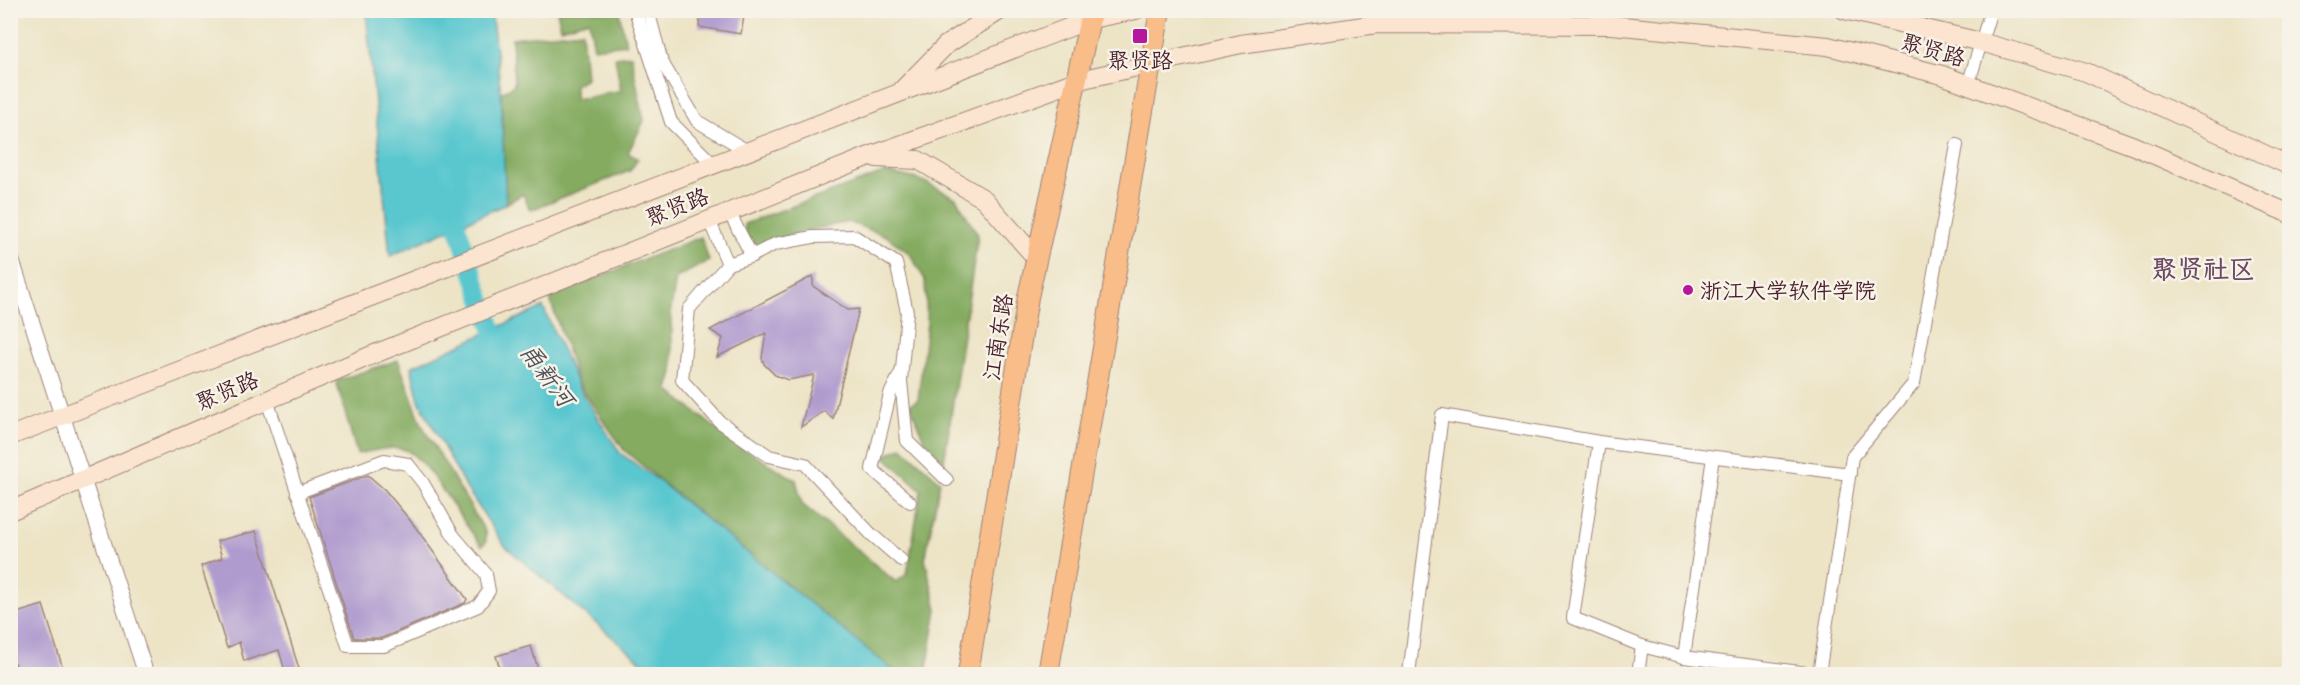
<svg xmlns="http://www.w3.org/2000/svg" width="2300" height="685" font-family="Sriracha,'LXGW WenKai TC',sans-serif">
<rect width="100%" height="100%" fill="#f7f3e8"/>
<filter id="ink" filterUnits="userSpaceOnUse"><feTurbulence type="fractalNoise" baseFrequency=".0167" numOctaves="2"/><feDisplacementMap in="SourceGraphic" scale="12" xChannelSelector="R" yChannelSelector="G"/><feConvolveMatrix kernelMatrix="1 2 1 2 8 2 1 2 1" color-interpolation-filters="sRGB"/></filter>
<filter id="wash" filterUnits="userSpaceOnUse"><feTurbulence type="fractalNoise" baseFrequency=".008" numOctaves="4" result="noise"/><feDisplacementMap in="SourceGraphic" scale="24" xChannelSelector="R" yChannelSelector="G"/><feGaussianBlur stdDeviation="1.35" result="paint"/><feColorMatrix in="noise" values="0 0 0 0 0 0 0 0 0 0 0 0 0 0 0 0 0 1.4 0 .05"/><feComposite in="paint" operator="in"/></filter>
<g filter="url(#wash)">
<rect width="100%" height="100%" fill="#ede4c6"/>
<!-- forest -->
<g fill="#84ab61" stroke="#676546" stroke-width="1.5">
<path d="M557 11H619L626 44 594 48 589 20 561 28Z"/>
<path d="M582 31 586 78 575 85V98C592 100 602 91 621 91L615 57 631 55 644 121 628 153 638 159 630 171 530 210 523 194 506 204 501 93 514 85 512 38Z"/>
<path d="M886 172 921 180 956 198 978 235 944 462 924 440 910 404 918 400 927 323 925 280 910 254 886 236 849 222 805 231 749 250 744 224Z"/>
<path d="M701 237 709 261 676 278 671 309 673 372 668 390 734 443 796 480 802 504 896 582 907 574 921 490 884 456 902 447 940 481 925 559 937 609 926 674H898L771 574 624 450 578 384 549 296Z"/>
<path d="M398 360 422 425 486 533V542L482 546C464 525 428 462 408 451 394 444 371 452 357 454L336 381Z"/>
</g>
<!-- water -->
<g fill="#5ac7cf" stroke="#52737d" stroke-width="1.5">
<path d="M366 11H491L501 93 506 204 390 256Z"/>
<path d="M543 307 580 390 620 453 659 481 898 674H656L505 546 465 486 419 401 411 367Z"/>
</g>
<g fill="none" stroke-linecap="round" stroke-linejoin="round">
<!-- canal -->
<path stroke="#5ac7cf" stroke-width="18" d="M449 202 500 352"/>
</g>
<g id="blocks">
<!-- building -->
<g fill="#b09bcf">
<path d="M701 10H745L741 34 699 27Z"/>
<path d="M813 276V286L848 310 859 309 833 419 824 411 801 427 814 375 788 380 775 375 764 364 762 358 766 333 717 357 723 338 710 330Z"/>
<path d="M368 475 385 490 414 525 467 599 465 603 382 638H354L309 497Z"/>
<path d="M256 531 301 675H286L279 650 244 661 239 642 227 648 201 566 222 558 217 541Z"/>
<path d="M43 605 65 675H18L14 662 10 663V615Z"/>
<path d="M531 646 540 675H502L496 656Z"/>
</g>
</g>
</g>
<g filter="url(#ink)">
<use href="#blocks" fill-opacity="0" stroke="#9c8278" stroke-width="1.5"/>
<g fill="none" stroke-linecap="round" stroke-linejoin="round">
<!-- minor casing -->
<g stroke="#9c8278" stroke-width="14">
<g id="minor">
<path d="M635 10 671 122 714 165"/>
<path d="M648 10 662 62 697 121 749 152"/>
<path d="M1968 85 1991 10"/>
<path d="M729 212 752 256"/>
<path d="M709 220 728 264"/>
<path d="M901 372 890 394 872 469 910 502"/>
<path d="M267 400 348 646H384L478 606 489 591 486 574 453 535 423 483 408 464 384 460 297 493"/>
<path d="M1599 442 1573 618 1642 646 1684 657"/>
<path d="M1713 457 1684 657 1815 674"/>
<path d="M901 560 871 534 805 464 769 456 720 422 682 380 689 309 728 264 752 256 775 244 813 237 854 236 896 263 907 312 901 381 907 441 947 480"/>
<path d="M1409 674 1442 415 1599 442 1850 474"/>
<path d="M1638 674 1642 646"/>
<path d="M1819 674 1852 457 1914 383 1957 145"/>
</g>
</g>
<!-- tertiary casing -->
<g stroke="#9c8278" stroke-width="17">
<path id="tertiary" d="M10 255 146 674"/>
</g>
<!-- secondary casing -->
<g stroke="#9c8278" stroke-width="20">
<g id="secondary">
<path d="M1844 10 1981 42 2086 72 2290 166"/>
<path d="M902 90 946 45 1001 10"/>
<path d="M876 158 918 160 984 199 1037 259"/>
<path d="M10 436 1091 19 1136 10"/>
<path d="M10 511 372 355 867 157 1079 80 1241 44 1377 24 1612 25 1828 46 1942 75 2134 146 2290 214"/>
</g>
</g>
<!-- primary casing -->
<g stroke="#9c8278" stroke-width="22">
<g id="primary">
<path d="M968 674 1028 297 1092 10"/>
<path d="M1048 674 1160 10"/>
</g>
</g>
<!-- minor -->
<use href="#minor" stroke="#fff" stroke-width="12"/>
<!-- tertiary -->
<use href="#tertiary" stroke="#fff" stroke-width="15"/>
<!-- secondary -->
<use href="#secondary" stroke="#fce5d0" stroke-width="18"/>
<!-- primary -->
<use href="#primary" stroke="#f8bd89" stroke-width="20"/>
</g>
</g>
<!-- markers -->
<g fill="#b5179e" stroke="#f7f3e8" stroke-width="2">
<rect x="1132" y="28" width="16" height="16" rx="3"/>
<circle cx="1688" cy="290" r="6"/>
</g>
<g text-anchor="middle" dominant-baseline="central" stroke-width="5" stroke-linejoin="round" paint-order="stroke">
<!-- street labels -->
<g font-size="22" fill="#4a1f2b" stroke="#f7f3e8">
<text transform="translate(1933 50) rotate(16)">聚贤路</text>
<text transform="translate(677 207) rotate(-22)">聚贤路</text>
<text transform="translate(998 337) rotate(-81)">江南东路</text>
<text transform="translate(227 391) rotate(-23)">聚贤路</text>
</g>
<!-- poi labels -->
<g font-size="22" fill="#4a1f2b" stroke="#f7f3e8">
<text x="1140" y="60">聚贤路</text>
<text x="1700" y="290" text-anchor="start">浙江大学软件学院</text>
</g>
<!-- water labels -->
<g font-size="24" font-style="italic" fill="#4f515c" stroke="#f7f3e8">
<text transform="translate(547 375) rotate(53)">甬新河</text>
</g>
<!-- quarter labels -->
<g font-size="26" font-weight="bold" fill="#6e4a64" stroke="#f7f3e8">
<text x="2203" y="269">聚贤社区</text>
</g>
</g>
<!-- margin -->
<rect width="2300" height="685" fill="none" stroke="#f7f3e8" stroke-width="36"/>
</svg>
